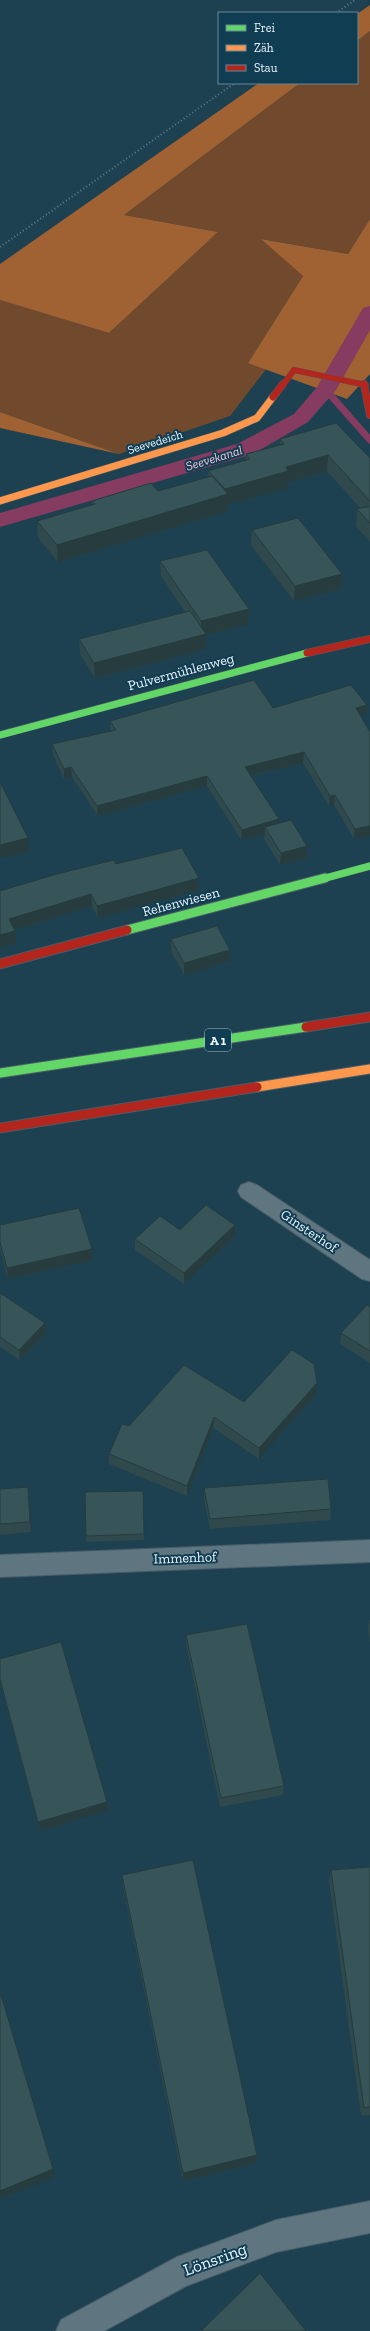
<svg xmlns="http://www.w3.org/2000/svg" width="370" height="2331" font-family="'Zilla Slab',serif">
<rect width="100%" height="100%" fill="#1d4150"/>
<!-- green -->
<path fill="#714a2d" d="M370 31V219L348 254 262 239 303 276 248 363 267 368 230 416 119 454 0 412V300L109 333 218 232 124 215 300 83H357V41Z"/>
<!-- forest -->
<g fill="#a06133">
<path d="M370 5V31L357 41V14Z"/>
<path d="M259 83H300L124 215 218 232 109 333 0 300V264Z"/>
<path d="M370 219V374L347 399 248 363 303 276 261 239 348 254Z"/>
<path d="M0 412 119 454 0 428Z"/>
</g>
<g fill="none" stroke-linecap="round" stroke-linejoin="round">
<!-- stream -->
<path stroke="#853c60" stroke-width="7" d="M326 390 370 440"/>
<!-- canal -->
<path fill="#853c60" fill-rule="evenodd" d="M370 306V330L336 390 308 422 253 454 0 527V513L237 444 294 414 317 387 363 308Z"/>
<!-- street casing -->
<g stroke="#475d67" stroke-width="2">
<g id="street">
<path d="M249 1182 257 1185 370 1260V1281L362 1279 241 1197 238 1191 241 1185Z"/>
<path d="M370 1540V1562L0 1577V1555Z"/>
<path d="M370 2201V2233L276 2252 186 2286 104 2331H56L61 2320 177 2257 276 2220Z"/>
</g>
</g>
<!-- fast-far1 casing -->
<g stroke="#475d67" stroke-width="8">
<g id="fast-far1">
<path d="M0 735 307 653"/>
<path d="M322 879 370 866"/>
</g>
</g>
<!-- fast casing -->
<g stroke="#475d67" stroke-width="11">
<g id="fast">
<path d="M127 930 325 878"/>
<path d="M0 1073 306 1027"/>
</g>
</g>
<!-- slow-far1 casing -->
<g stroke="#475d67" stroke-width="8">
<path id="slow-far1" d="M0 501 223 433 257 418 273 397"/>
</g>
<!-- slow casing -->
<g stroke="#475d67" stroke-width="11">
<path id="slow" d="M257 1087 370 1069"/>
</g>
<!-- jam-far2 casing -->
<g stroke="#475d67" stroke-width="6">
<path id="jam-far2" d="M283 385 294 370 366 385"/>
</g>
<!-- jam-far1 casing -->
<g stroke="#475d67" stroke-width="8">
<g id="jam-far1">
<path d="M364 384 370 415"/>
<path d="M273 397 283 384"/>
<path d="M307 653 370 639"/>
</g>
</g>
<!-- jam casing -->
<g stroke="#475d67" stroke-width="11">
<g id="jam">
<path d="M0 964 127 930"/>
<path d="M306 1027 370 1017"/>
<path d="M0 1128 257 1087"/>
</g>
</g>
<!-- street -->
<use href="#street" fill="#5f7681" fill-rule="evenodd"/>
<!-- fast-far1 -->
<use href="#fast-far1" stroke="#63d668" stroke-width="7"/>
<!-- fast -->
<use href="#fast" stroke="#63d668" stroke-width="9"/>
<!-- slow-far1 -->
<use href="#slow-far1" stroke="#ff974d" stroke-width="7"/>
<!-- slow -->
<use href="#slow" stroke="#ff974d" stroke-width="9"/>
<!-- jam-far2 -->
<use href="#jam-far2" stroke="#b3261e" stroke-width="5.5"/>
<!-- jam-far1 -->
<use href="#jam-far1" stroke="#b3261e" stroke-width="7"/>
<!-- jam -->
<use href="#jam" stroke="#b3261e" stroke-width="9"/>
<!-- rail -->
<g stroke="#647a85" stroke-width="2" stroke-dasharray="1 2.5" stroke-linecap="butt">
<path d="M336 13 355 0"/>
<path d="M0 247 235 83"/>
</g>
</g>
<!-- wall -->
<g fill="#2f494c">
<path d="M280 439 370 458V542L356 526 357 509 360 508 327 471 287 483V488L228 505V511L58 562 38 538 37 521 92 505V501L158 491 208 477V471L245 461 246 454 280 445Z"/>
<path d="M252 530 341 589 294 601 251 545Z"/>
<path d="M160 561 249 609 248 624 206 635V649L95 678 80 654 79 639 185 612 161 576Z"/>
<path d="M367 705 366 715 361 717 370 732 354 839 334 805 329 806 303 763 251 776 279 819V823L307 858 280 865 264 839 265 834 241 840 207 786 98 816 72 777 64 779 53 755 52 744 111 731 110 721 273 708Z"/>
<path d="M116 864 199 878V890L98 918 92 906 15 930 16 943 0 891Z"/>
<path d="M171 939 230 950V961L184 975 171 951Z"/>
<path d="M0 1225 92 1260 8 1279 0 1248Z"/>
<path d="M235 1225V1236L184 1284 135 1250V1239Z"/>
<path d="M0 1293 46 1334 20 1360 0 1347Z"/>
<path d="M370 1307V1363L340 1344 341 1333Z"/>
<path d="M316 1394 259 1459 213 1428 187 1496 109 1464V1454L129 1426 244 1402Z"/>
<path d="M204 1488 331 1509 330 1520 210 1529 204 1499Z"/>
<path d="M0 1489 29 1497 31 1532 0 1535Z"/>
<path d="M143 1491 144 1540 86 1542V1536Z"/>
<path d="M369 1620H370V1643L368 1630Z"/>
<path d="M186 1635 284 1786 283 1795 220 1807 186 1644Z"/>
<path d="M0 1659 108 1810 40 1831 0 1682Z"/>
<path d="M370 1867V2115L361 2116 329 1881 331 1870Z"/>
<path d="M122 1875 257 2155 256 2163 183 2181 123 1886Z"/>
</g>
<!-- shaded-wall -->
<g fill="#263c3e">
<path d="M328 455 327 471 287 483V488L228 505V511L58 562 57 545 225 495V489L286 467Z"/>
<path d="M342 574 341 589 294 601 295 586Z"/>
<path d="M249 609 248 624 206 635V649L95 678 94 663 201 635V621Z"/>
<path d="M367 705 366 715 355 719 356 708Z"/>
<path d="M304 752 303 763 245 777V767Z"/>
<path d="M71 767 72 777 64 779V769Z"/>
<path d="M207 776V786L98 816 97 806Z"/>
<path d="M335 795 334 805 329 806 330 796Z"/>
<path d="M279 819V830L265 827V834L241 840 242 830Z"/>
<path d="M370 826V836L354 839 355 829Z"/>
<path d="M28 838 29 852 0 858V845Z"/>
<path d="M307 846V858L280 865 281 853Z"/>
<path d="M199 878V890L98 918 97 906Z"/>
<path d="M91 894 92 906 11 931 9 919Z"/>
<path d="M15 931 16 943 0 948V935Z"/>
<path d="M230 950V961L184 975V963Z"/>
<path d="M235 1225V1236L184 1284V1273Z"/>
<path d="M92 1249V1260L8 1279 7 1268Z"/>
<path d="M45 1323 46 1334 20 1360 19 1350Z"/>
<path d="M317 1383 316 1394 259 1459V1448Z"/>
<path d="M214 1417 213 1428 187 1496V1486Z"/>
<path d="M28 1487 29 1497 31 1532 30 1522Z"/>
<path d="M107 1802 108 1810 40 1831 38 1822Z"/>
<path d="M257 2155 256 2163 183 2181V2173Z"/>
<path d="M53 2169 55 2177 0 2199V2191Z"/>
</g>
<!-- building -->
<g fill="#375558" stroke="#263c3e">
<path d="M336 423 370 458V501L328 455 286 467 288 471 225 489 208 471 250 459 246 454 284 444 280 439Z"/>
<path d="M212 476 228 494 57 545 37 521 95 504 92 501 151 483 158 491Z"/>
<path d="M370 506V523L357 509Z"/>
<path d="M298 518 342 574 295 586 252 530Z"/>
<path d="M207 550 249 609 201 621 160 561Z"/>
<path d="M190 611 206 634 94 663 79 639Z"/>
<path d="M254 680 273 708 351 685 367 705 356 708 370 732V826L355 829 335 795 330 796 304 752 245 767 279 819 242 830 207 776 97 806 71 767 64 769 52 744 116 730 110 721Z"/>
<path d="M0 782 28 838 0 845Z"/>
<path d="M291 820 307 846 281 853 265 827Z"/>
<path d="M182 848 199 878 97 906 91 894 9 919 15 931 0 935V891L57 874 114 860 116 864Z"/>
<path d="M217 926 230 950 184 963 171 939Z"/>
<path d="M206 1205 235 1225 184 1273 135 1239 160 1216 180 1230Z"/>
<path d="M79 1208 92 1249 7 1268 0 1242V1225Z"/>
<path d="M0 1293 45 1323 19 1350 0 1337Z"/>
<path d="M367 1305 370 1307V1351L341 1333Z"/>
<path d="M292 1350 314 1364 317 1383 259 1448 214 1417 187 1486 109 1454 122 1424 129 1426 184 1365 244 1402Z"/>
<path d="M328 1479 331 1509 210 1519 204 1488Z"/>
<path d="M28 1487 30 1522 0 1524V1489Z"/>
<path d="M143 1491 144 1534 86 1536 85 1492Z"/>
<path d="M247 1624 284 1786 221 1798 186 1635Z"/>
<path d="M61 1642 107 1802 38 1822 0 1679V1659Z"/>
<path d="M193 1860 257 2155 183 2173 122 1875Z"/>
<path d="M370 1867V2107L364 2108 331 1870Z"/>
<path d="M0 1992 53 2169 0 2191Z"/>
<path d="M260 2273 306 2331H201Z"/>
</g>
<g text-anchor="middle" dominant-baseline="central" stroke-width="4" stroke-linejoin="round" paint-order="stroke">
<!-- far-street labels -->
<g font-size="12" fill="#eaf5fc" stroke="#113d53">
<text transform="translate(155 442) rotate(-17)">Seevedeich</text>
</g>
<!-- far-water labels -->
<g font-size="13" font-style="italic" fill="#f3c2d5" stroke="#113d53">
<text transform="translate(214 458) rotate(-17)">Seevekanal</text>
</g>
<!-- shield labels -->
<rect fill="#113d53" stroke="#a9bec9" stroke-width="1" x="205" y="1029" width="26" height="22" rx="3"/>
<g font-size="13" font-weight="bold" fill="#eaf5fc">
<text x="218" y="1040">A 1</text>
</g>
<!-- street labels -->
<g font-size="14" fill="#eaf5fc" stroke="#113d53">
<text transform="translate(181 672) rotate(-15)">Pulvermühlenweg</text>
<text transform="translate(181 902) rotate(-15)">Rehenwiesen</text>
<text transform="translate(309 1231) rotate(34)">Ginsterhof</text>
<text transform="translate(185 1558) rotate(-2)">Immenhof</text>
</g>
<!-- near-street labels -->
<g font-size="17" fill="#eaf5fc" stroke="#113d53">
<text transform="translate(215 2259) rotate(-20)">Lönsring</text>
</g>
</g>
<!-- legend -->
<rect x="218" y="12" width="140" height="72" fill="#113d53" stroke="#688797"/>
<rect x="226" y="25" width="20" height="6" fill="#63d668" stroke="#688797"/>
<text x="254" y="32" font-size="12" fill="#eaf5fc">Frei</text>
<rect x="226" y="45" width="20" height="6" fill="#ff974d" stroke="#688797"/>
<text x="254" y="52" font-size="12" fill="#eaf5fc">Zäh</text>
<rect x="226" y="65" width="20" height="6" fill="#b3261e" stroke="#688797"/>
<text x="254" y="72" font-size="12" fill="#eaf5fc">Stau</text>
</svg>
